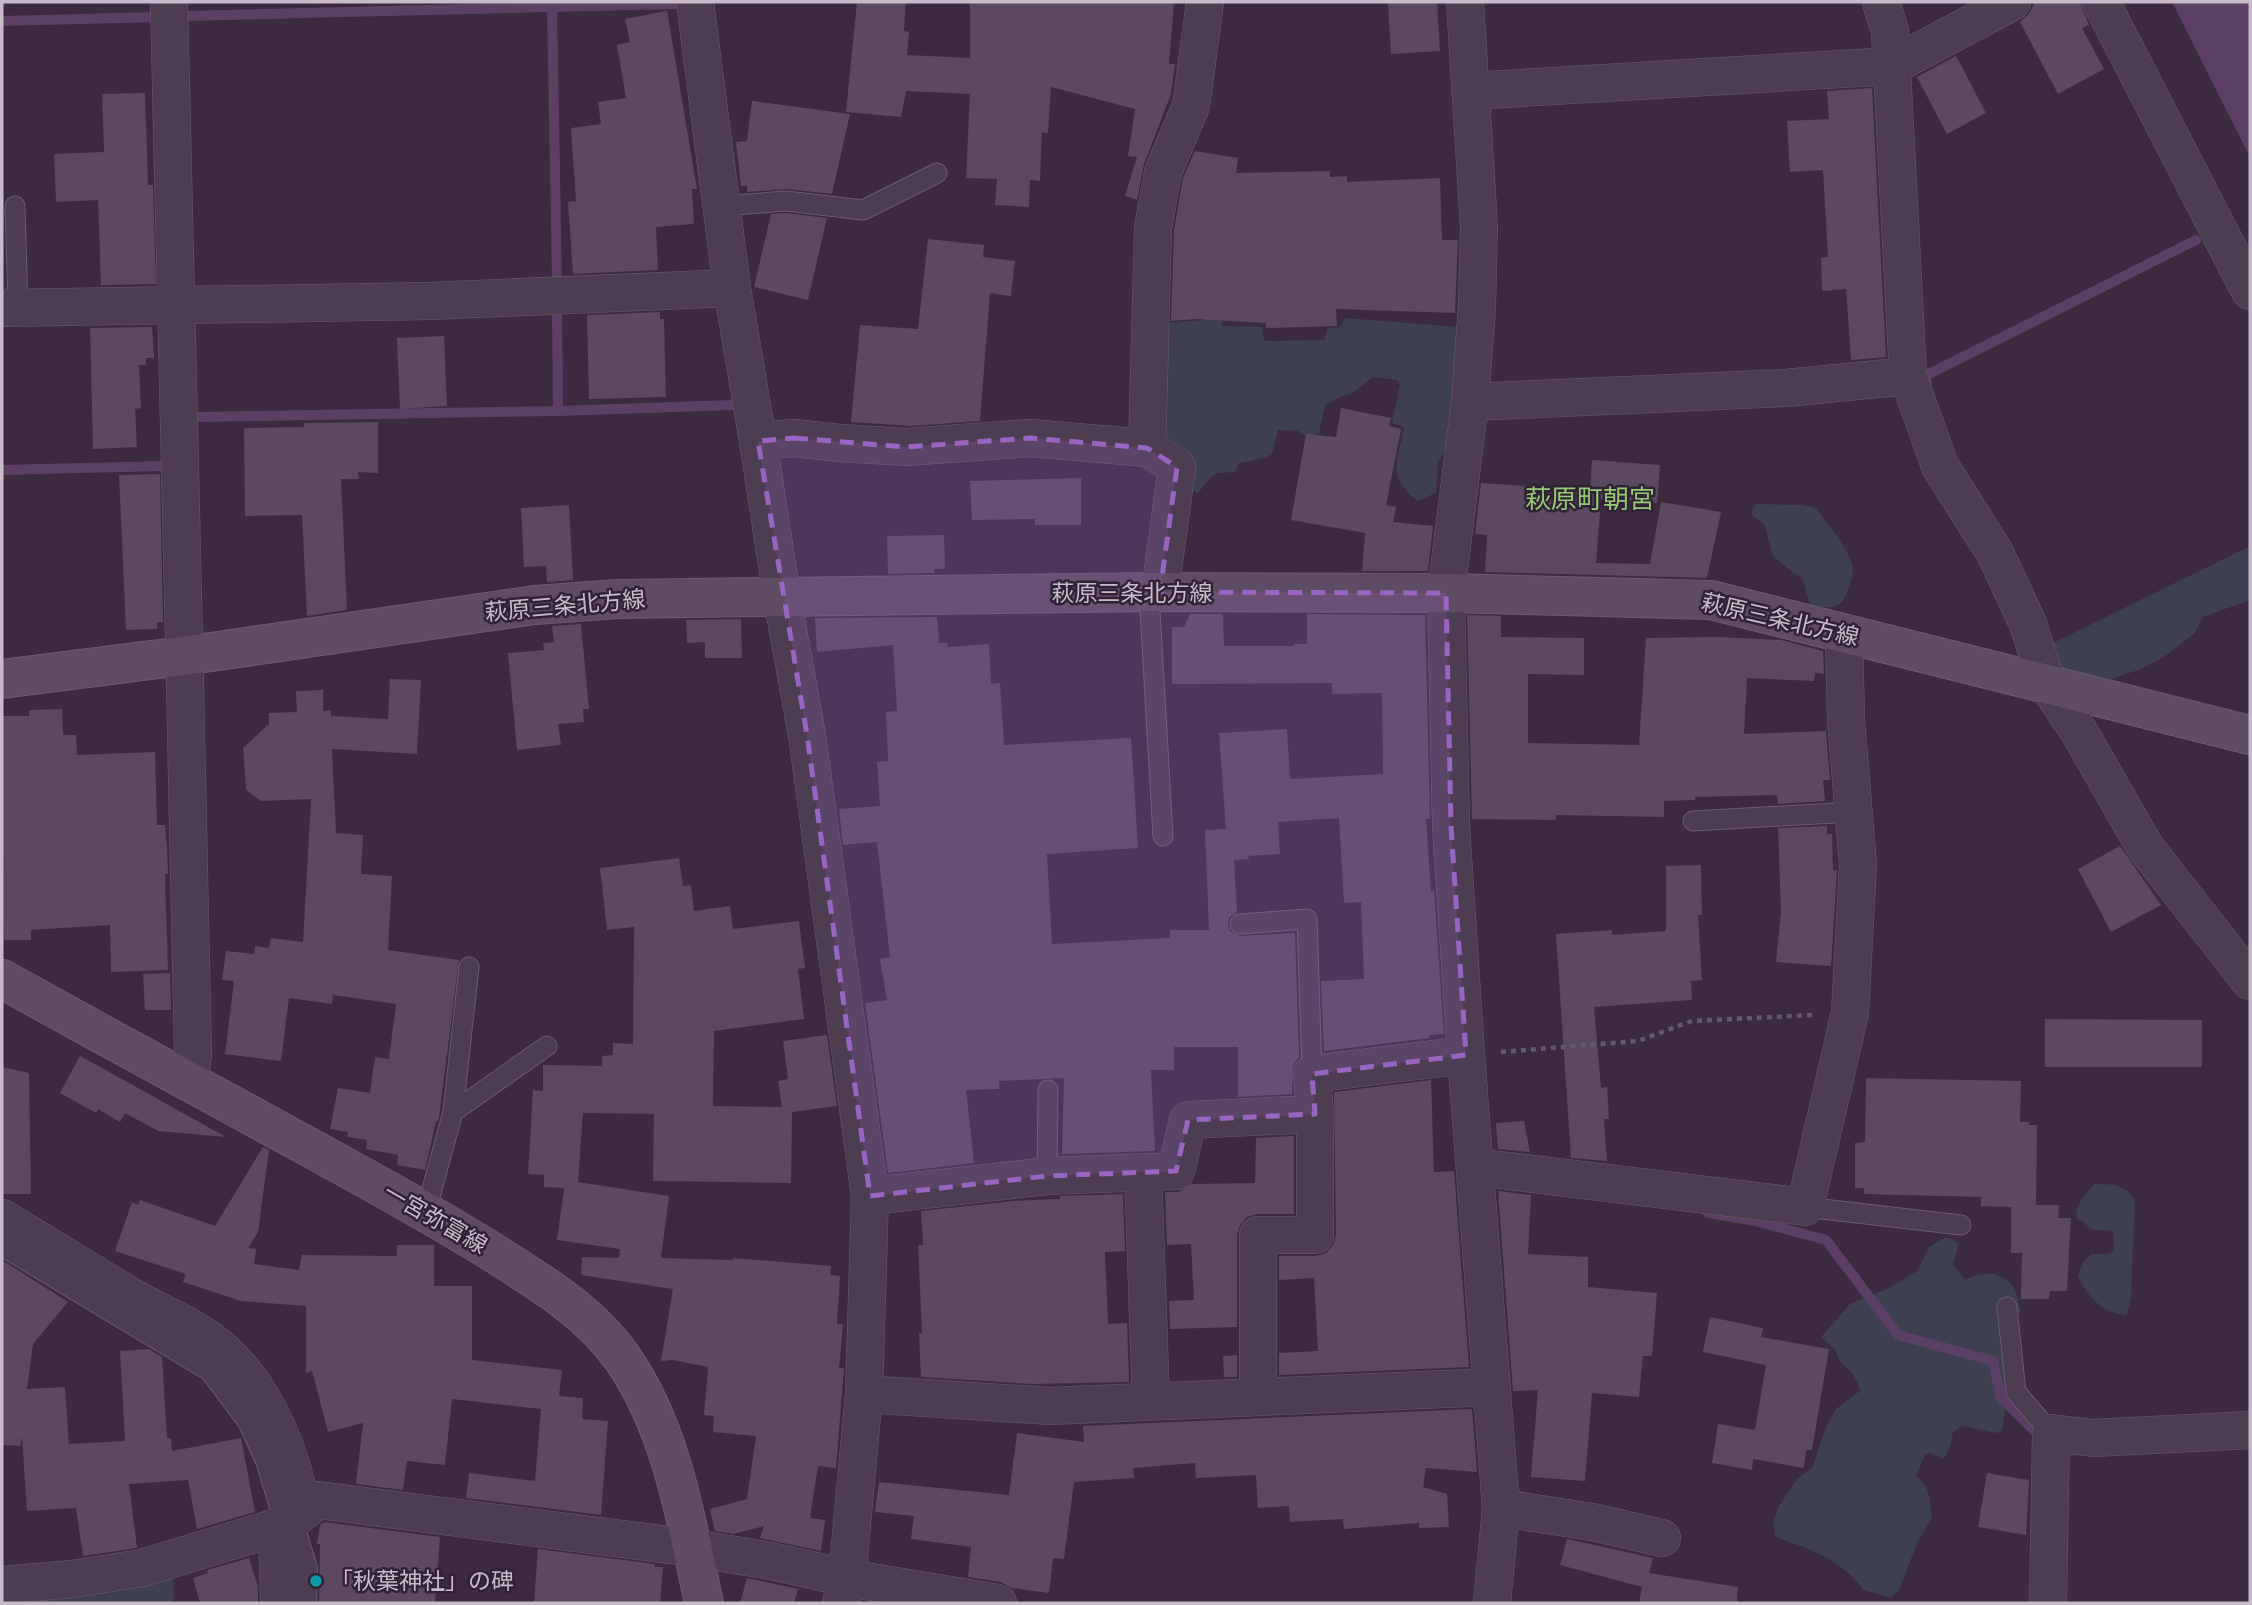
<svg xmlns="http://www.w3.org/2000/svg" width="2252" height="1605" font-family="'Source Sans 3','Noto Sans JP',sans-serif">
<rect width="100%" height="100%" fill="#3b2a40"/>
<!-- green -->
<g fill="#3f3f52">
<path d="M1204 316H1222V326L1262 327 1264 341 1324 340 1328 328 1340 327 1345 318 1458 327 1452 443 1438 461 1436 493 1417 501C1386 475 1398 462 1404 427L1392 423 1400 384 1397 380 1373 377 1351 394 1341 396 1325 406 1319 433 1308 438 1298 431 1278 430 1272 454 1265 458 1239 463 1235 472 1218 473 1210 478 1198 493 1184 486 1154 441 1167 323 1203 320Z"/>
<path d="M1756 504 1803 505 1816 508C1827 524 1850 549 1853 568 1854 572 1851 579 1850 584 1843 609 1834 610 1810 605L1802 577 1793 573 1773 556 1764 524 1753 516 1751 510Z"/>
<path d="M2250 546V600L2203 617 2195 633 2165 656 2141 669 2111 679 2065 672 2049 645Z"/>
<path d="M2095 1184C2111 1184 2126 1184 2135 1200L2131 1297 2127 1315C2103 1314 2086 1296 2078 1275L2084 1261 2091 1254H2109L2114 1250 2113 1231 2090 1229 2083 1221 2077 1220C2074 1205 2085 1194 2095 1184Z"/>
<path d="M1946 1237 1959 1243 1953 1265 1965 1280C1979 1272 1999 1270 2012 1285 2017 1291 2018 1304 2021 1312L2003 1321 2007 1395 2002 1431 1997 1433 1961 1426 1953 1432 1951 1444 1944 1459 1931 1453 1925 1455 1916 1476C1931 1486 1930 1502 1932 1518L1918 1541 1899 1590 1891 1598 1863 1590C1843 1560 1808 1548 1775 1537L1773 1521 1779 1506 1797 1479 1812 1468 1826 1427 1836 1409 1861 1390 1852 1373 1840 1362 1835 1350 1821 1337 1850 1304 1889 1288 1917 1271 1929 1247Z"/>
<path d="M173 1573 174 1603H2V1595Z"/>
</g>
<!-- water -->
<path fill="#5c4064" d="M2172 2H2250V157Z"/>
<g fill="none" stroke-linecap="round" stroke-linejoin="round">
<!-- stream -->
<g stroke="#5c4064" stroke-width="10">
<path d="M552 7 557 282"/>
<path d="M184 16 676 4"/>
<path d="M2 21 158 17"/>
<path d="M557 308 558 411"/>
<path d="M1927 384 1925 376 2196 240"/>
<path d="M194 417 558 411 733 405"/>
<path d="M2 470 164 466"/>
<path d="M1708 1213 1755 1221 1826 1240 1898 1335 1993 1361 2001 1398 2040 1436"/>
</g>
</g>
<!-- building -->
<g fill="#5b4961">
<path d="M857 2H906L904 31 909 32 907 55 970 58V2H1174L1169 64H1175L1171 94 1144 164 1137 200 1125 196 1137 157 1128 156 1135 109 1051 87 1048 133 1042 132 1040 181 1030 180 1029 207 995 205 997 179 966 178 970 94 906 91 901 117 846 112Z"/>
<path d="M1388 2H1437L1440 51 1391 54Z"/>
<path d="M2035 2H2080L2089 25 2082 28 2104 69 2058 94 2020 22 2029 14Z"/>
<path d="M667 11 697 189H692L694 224 656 227 658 270 573 274 568 202 576 201 571 128 601 124 598 102 626 98 617 45 630 42 625 19Z"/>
<path d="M1956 56 1986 113 1947 134 1917 77Z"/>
<path d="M1872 88 1886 357 1851 360 1846 289 1822 291 1821 258 1828 257 1823 170 1790 172 1787 121 1829 119 1827 91Z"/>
<path d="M145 93 148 185H153L156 284 101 285 98 200 56 202 54 154 104 152 102 94Z"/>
<path d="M752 101 850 114 832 194 787 189 747 192V186H741L736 142 747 141Z"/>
<path d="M1195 151 1238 158 1236 173 1330 171V177L1347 176V182L1440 178 1442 240H1458L1455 313 1336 309 1337 326 1266 328V323L1196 319 1171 321 1174 230 1183 178Z"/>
<path d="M786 213 827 218 808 300 754 287 771 214Z"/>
<path d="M928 239 984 245 983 257 1015 261 1011 296 990 293 980 421 911 426 851 422 860 325 918 329Z"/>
<path d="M660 312V319H664L666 397 589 399 587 315Z"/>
<path d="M152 327 154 358H146V365H139L141 408 135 409 137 447 93 449 90 328Z"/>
<path d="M444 336 447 406 400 409 397 338Z"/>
<path d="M1341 408 1391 418 1389 426 1401 429 1386 505 1396 507 1393 522 1433 526 1428 571H1362L1365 533 1291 520 1306 434 1336 437Z"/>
<path d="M378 422V473L358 472 359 479H341L347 610 307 616 302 515 245 516 244 428 304 427V423Z"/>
<path d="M1592 460 1660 465 1657 503 1601 499 1596 563 1650 564 1661 502 1721 512 1707 578 1485 572 1487 535 1475 534 1481 483 1590 490Z"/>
<path d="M160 474 163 622H157V629L126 630 119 475Z"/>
<path d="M1081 478V525H1035V519L972 520 970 481Z"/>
<path d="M569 505 573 580 547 582 546 566 524 567 521 508Z"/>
<path d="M944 535 945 569H934V573L888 574 887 536Z"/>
<path d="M1190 614H1223L1224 646H1294V644H1307V614L1425 615 1430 819H1426L1431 891H1434L1444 1034 1429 1035V1038L1324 1051 1321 981 1364 979 1361 902 1344 903 1339 818 1278 822 1280 854 1248 856 1249 859 1234 860 1237 912 1229 918 1228 924 1230 931 1240 936 1295 933 1299 1057 1293 1066 1292 1094 1238 1097V1047H1174V1070H1151L1155 1151 1062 1154 1064 1078 999 1081V1089L966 1090 974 1163 888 1173 865 1003 887 1000 880 959 890 957 877 842 843 845 839 809 880 806 877 762 888 761 886 712 897 711 893 645 817 652 815 618 937 617 939 643H947L948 647 989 644 991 684 1000 683 1004 745 1131 738 1138 848 1047 854 1052 944 1170 938V930H1209L1205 830 1226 829 1219 733 1287 729 1290 779 1383 774 1382 693 1332 694V683L1172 684V627H1184Z"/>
<path d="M1467 615 1501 616V637L1584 638V675L1528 674V743L1639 745 1646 638 1719 637 1781 640 1823 651 1824 674 1815 673 1814 681 1747 678 1744 734 1826 731 1830 780H1823L1825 801 1778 804 1777 795 1695 797V800L1664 801V817L1556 815V820L1472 819Z"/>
<path d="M741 619 742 658H705V642L687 643 686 620Z"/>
<path d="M581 624 589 709H583L584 722 558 724 561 745 517 750 508 653 544 650 543 643 554 642 552 626Z"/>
<path d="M390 679 421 680 417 754 332 749 336 833 363 835 361 874 392 876 388 950 459 960 439 1117 438 1121H436L425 1170 397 1165 398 1155 366 1149 367 1140 347 1137 348 1132 330 1129 338 1088 370 1093 375 1057 389 1059 396 1004 333 995 332 1004 289 998 281 1061 225 1054 234 981 222 980 226 951 254 954 255 946 269 948 271 938 303 942 311 799 261 801 246 790 243 748 269 724V713L297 712 296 691 323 690V711L331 710V716L388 719Z"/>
<path d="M62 709 63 735H76L77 755 155 752 157 825H165L167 846 168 874H165L168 970 111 972 110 925 31 930V940H4L2 716H29V710Z"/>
<path d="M1827 826V834H1832L1833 870 1837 871 1831 966 1776 962 1781 911 1778 828Z"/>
<path d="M2120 846 2161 905 2111 932 2078 869Z"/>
<path d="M679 858 683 886 691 885 694 911 730 906 733 929 799 921 805 968 798 969 804 1019 714 1031 713 1106 782 1107 778 1081 788 1079 783 1041 827 1035 837 1106 792 1112 791 1183 653 1181 654 1114 583 1113 578 1182 669 1196 661 1258 733 1260V1258L831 1266 830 1275 840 1276 837 1324H843L839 1368H844L836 1468 818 1466 810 1518 825 1520 821 1551 760 1538 764 1526 734 1534 715 1531 710 1509 747 1499 756 1436 713 1432 714 1416 704 1415 708 1367 672 1360 661 1361 673 1289 581 1275 582 1257 619 1258 620 1249 557 1240 564 1188 544 1187V1175L528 1174 533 1090 543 1091V1065L602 1066V1056L613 1055V1043L633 1044 634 927 607 930 600 868Z"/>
<path d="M1701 865 1702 915H1698L1702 980 1691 981 1692 1000 1594 1007 1601 1088 1607 1087 1609 1119H1604L1607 1161 1571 1158 1556 934 1612 930V935L1666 931V866Z"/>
<path d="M170 973 171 1010H145L143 974Z"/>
<path d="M2045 1019 2202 1020V1067H2045Z"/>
<path d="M80 1056 104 1069 226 1137 158 1131 125 1113 120 1122 98 1109 96 1113 60 1093Z"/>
<path d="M2 1067 29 1073 31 1194H2Z"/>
<path d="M1866 1078 2021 1081 2020 1122H2029V1125H2037L2036 1205H2059L2058 1218H2071L2067 1291H2050L2049 1299H2021L2022 1253H2011V1207L1981 1206V1197L1864 1194V1188H1855V1143L1865 1142Z"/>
<path d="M1431 1080 1434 1172 1454 1171 1469 1367 1279 1375V1353L1318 1351 1314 1278 1279 1280V1256H1316L1326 1253 1333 1245 1336 1235 1334 1092Z"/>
<path d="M1524 1121 1530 1152 1498 1149 1496 1123Z"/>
<path d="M1294 1136V1214H1257L1247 1217 1240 1225 1237 1235V1327L1170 1329 1169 1301 1194 1300 1191 1244 1167 1245 1165 1192H1178L1191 1184 1255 1183 1256 1138Z"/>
<path d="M263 1147 269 1150 258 1232 248 1248 256 1249 254 1264 299 1270 302 1255 397 1256V1245H434V1286H472V1360L562 1370 559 1396 583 1398 582 1419 608 1421 601 1515 466 1498 469 1473 535 1481 541 1409 452 1399 445 1465 407 1461 403 1490 356 1484 363 1423 328 1432 312 1371 306 1373V1306L241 1301 183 1282 186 1274 115 1251 132 1202 138 1205 140 1200 215 1226Z"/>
<path d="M1498 1191 1531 1195 1528 1254 1588 1257V1287L1657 1293 1652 1356H1643L1639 1397 1592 1393 1585 1481 1531 1477 1538 1390 1513 1391Z"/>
<path d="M1123 1194 1125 1251 1105 1252 1108 1324 1127 1323 1129 1382 1033 1384 921 1377 919 1333H922L918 1245H923L921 1211 1013 1201 1060 1199V1196Z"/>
<path d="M2 1260 68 1302 33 1344 27 1389 65 1387 69 1444 125 1441 120 1351 149 1349 162 1357 167 1438H171L172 1451 241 1438 255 1512 197 1529 188 1480 129 1484 137 1548 83 1556 76 1508 27 1511 22 1437 20 1446 2 1445Z"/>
<path d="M1710 1317 1763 1328 1761 1337 1829 1349 1812 1450H1806L1804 1468 1753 1459 1752 1470 1712 1463 1718 1424 1755 1430 1766 1365 1703 1352Z"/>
<path d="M1237 1355V1377H1224L1223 1356Z"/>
<path d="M1472 1409 1477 1472 1426 1468 1423 1487 1447 1494 1449 1527 1419 1528V1523L1344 1529 1343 1519 1290 1522 1289 1506 1258 1508 1256 1475 1196 1478 1195 1463 1133 1468 1134 1478 1074 1482 1064 1559 1053 1558 1049 1593 1012 1588 1001 1582 968 1577 971 1547 911 1539 914 1516 875 1512 879 1482 1009 1495 1017 1433 1084 1442 1083 1426Z"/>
<path d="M1987 1473 2029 1480 2026 1535 1978 1527Z"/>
<path d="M324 1522 440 1537 435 1603H319L320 1544H317L320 1525Z"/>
<path d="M1567 1539 1653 1558 1649 1573 1738 1587 1737 1603H1639L1642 1587 1560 1565Z"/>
<path d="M538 1549 655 1564V1567H663L660 1603H534Z"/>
<path d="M249 1558 258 1587V1603H200L193 1578 208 1573 207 1570Z"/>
<path d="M747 1578 798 1589 794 1603H740Z"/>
</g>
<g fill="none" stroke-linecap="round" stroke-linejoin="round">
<!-- service casing -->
<g stroke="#6a5c6d" stroke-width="21">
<g id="service">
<path d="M15 206 18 308"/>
<path d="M722 206 786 201 863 210 937 173"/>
<path d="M1149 593 1163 836"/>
<path d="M1693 821 1853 812"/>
<path d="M1240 924 1307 919 1312 1074"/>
<path d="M453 1112 547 1046"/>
<path d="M1047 1176 1048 1090"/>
<path d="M1805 1207 1961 1225"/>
<path d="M426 1211 453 1112 469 967"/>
<path d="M2007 1307 2016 1392 2051 1433"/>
</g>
</g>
<!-- pedestrian casing -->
<g stroke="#6a5c6d" stroke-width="30">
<path id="pedestrian" d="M2 1241 213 1368 252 1420 270 1460 303 1569 302 1603"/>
</g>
<!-- minor casing -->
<g stroke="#6a5c6d" stroke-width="38">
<g id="minor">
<path d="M169 2C180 353 184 704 193 1055L189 1082"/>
<path d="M695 2 732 288 758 441 782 597 807 735 870 1196 864 1394 847 1578 841 1603"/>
<path d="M1465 2 1479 227 1477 306 1470 402 1446 593 1451 826 1466 1055 1501 1508 1492 1603"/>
<path d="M1881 2 1890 31 1908 376 1940 466 1995 553 2028 624 2047 684 2081 735 2145 847 2250 981"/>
<path d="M2101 2 2250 291"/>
<path d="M1470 91 1892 66 2012 2"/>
<path d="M2 308 430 301 732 288"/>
<path d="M1470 402 1786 388 1908 376"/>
<path d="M758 441 794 438 840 443 906 447 1030 438 1147 448 1177 467 1160 592"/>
<path d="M1147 448 1153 228 1163 172 1191 106 1205 2"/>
<path d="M1475 1167 1805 1207 1850 1013 1858 865 1846 720 1844 635"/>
<path d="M1143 1172 1151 1401"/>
<path d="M870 1196 1047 1176 1176 1171 1188 1120 1315 1114 1312 1074 1466 1055"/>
<path d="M2 1218C44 1244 87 1270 130 1296 153 1309 178 1319 201 1334 260 1372 290 1444 302 1510"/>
<path d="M864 1394 1050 1406 1491 1387"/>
<path d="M1258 1396V1235H1315V1114"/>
<path d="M1501 1508 1592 1522 1662 1538"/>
<path d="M2 1585 72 1579 142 1568 277 1527"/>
<path d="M279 1603 277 1527 295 1518 318 1500 692 1548 771 1561 847 1578 998 1603"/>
<path d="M2048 1603 2051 1433 2093 1438 2250 1430"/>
</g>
</g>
<!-- secondary casing -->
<g stroke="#6a5c6d" stroke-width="40">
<g id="secondary">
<path d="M2 679 183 656 535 605 618 599 1160 592 1446 593 1711 600 2250 735"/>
<path d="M2 979C110 1039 219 1098 327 1157 385 1189 442 1220 497 1255 543 1284 591 1313 623 1359 672 1430 686 1520 704 1603"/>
</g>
</g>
<!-- path -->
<path stroke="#605a6d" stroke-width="4.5" stroke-dasharray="5 5" stroke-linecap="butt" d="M1501 1052 1638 1041 1692 1021 1814 1015"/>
<!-- service -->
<use href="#service" stroke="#4c3e50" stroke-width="19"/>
<!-- pedestrian -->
<use href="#pedestrian" stroke="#4c3e50" stroke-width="28"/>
<!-- minor -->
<use href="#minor" stroke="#4c3e50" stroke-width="37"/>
<!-- secondary -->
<use href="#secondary" stroke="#5e4c62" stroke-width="38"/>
</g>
<!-- marked area -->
<path fill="#9965c3" fill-opacity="0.2" stroke="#9965c3" stroke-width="5" stroke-dasharray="14 9" stroke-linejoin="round" d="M794 438 906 447 1030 438 1147 448 1177 467 1160 592 1446 593 1451 826 1466 1055 1312 1074 1315 1114 1188 1120 1176 1171 1047 1176 870 1196 807 735 758 441Z"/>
<!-- markers -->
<circle fill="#0f9aa8" stroke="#312235" stroke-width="2.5" cx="316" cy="1581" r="7"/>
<g text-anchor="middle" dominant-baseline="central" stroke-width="5" stroke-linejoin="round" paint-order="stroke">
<!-- street labels -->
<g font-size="23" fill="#c7bbca" stroke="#312235">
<text x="1132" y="593">萩原三条北方線</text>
<text transform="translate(565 606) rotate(-5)">萩原三条北方線</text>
<text transform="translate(1780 620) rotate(13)">萩原三条北方線</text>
<text transform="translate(435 1219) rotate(30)">一宮弥富線</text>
</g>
<!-- poi labels -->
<g font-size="23" fill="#c7bbca" stroke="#312235" text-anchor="start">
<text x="330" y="1581">「秋葉神社」の碑</text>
</g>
<!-- quarter labels -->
<g font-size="26" fill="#95ca75" stroke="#312235">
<text x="1590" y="499">萩原町朝宮</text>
</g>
</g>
<!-- border -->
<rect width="2252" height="1605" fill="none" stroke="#c7bbca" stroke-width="7"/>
</svg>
